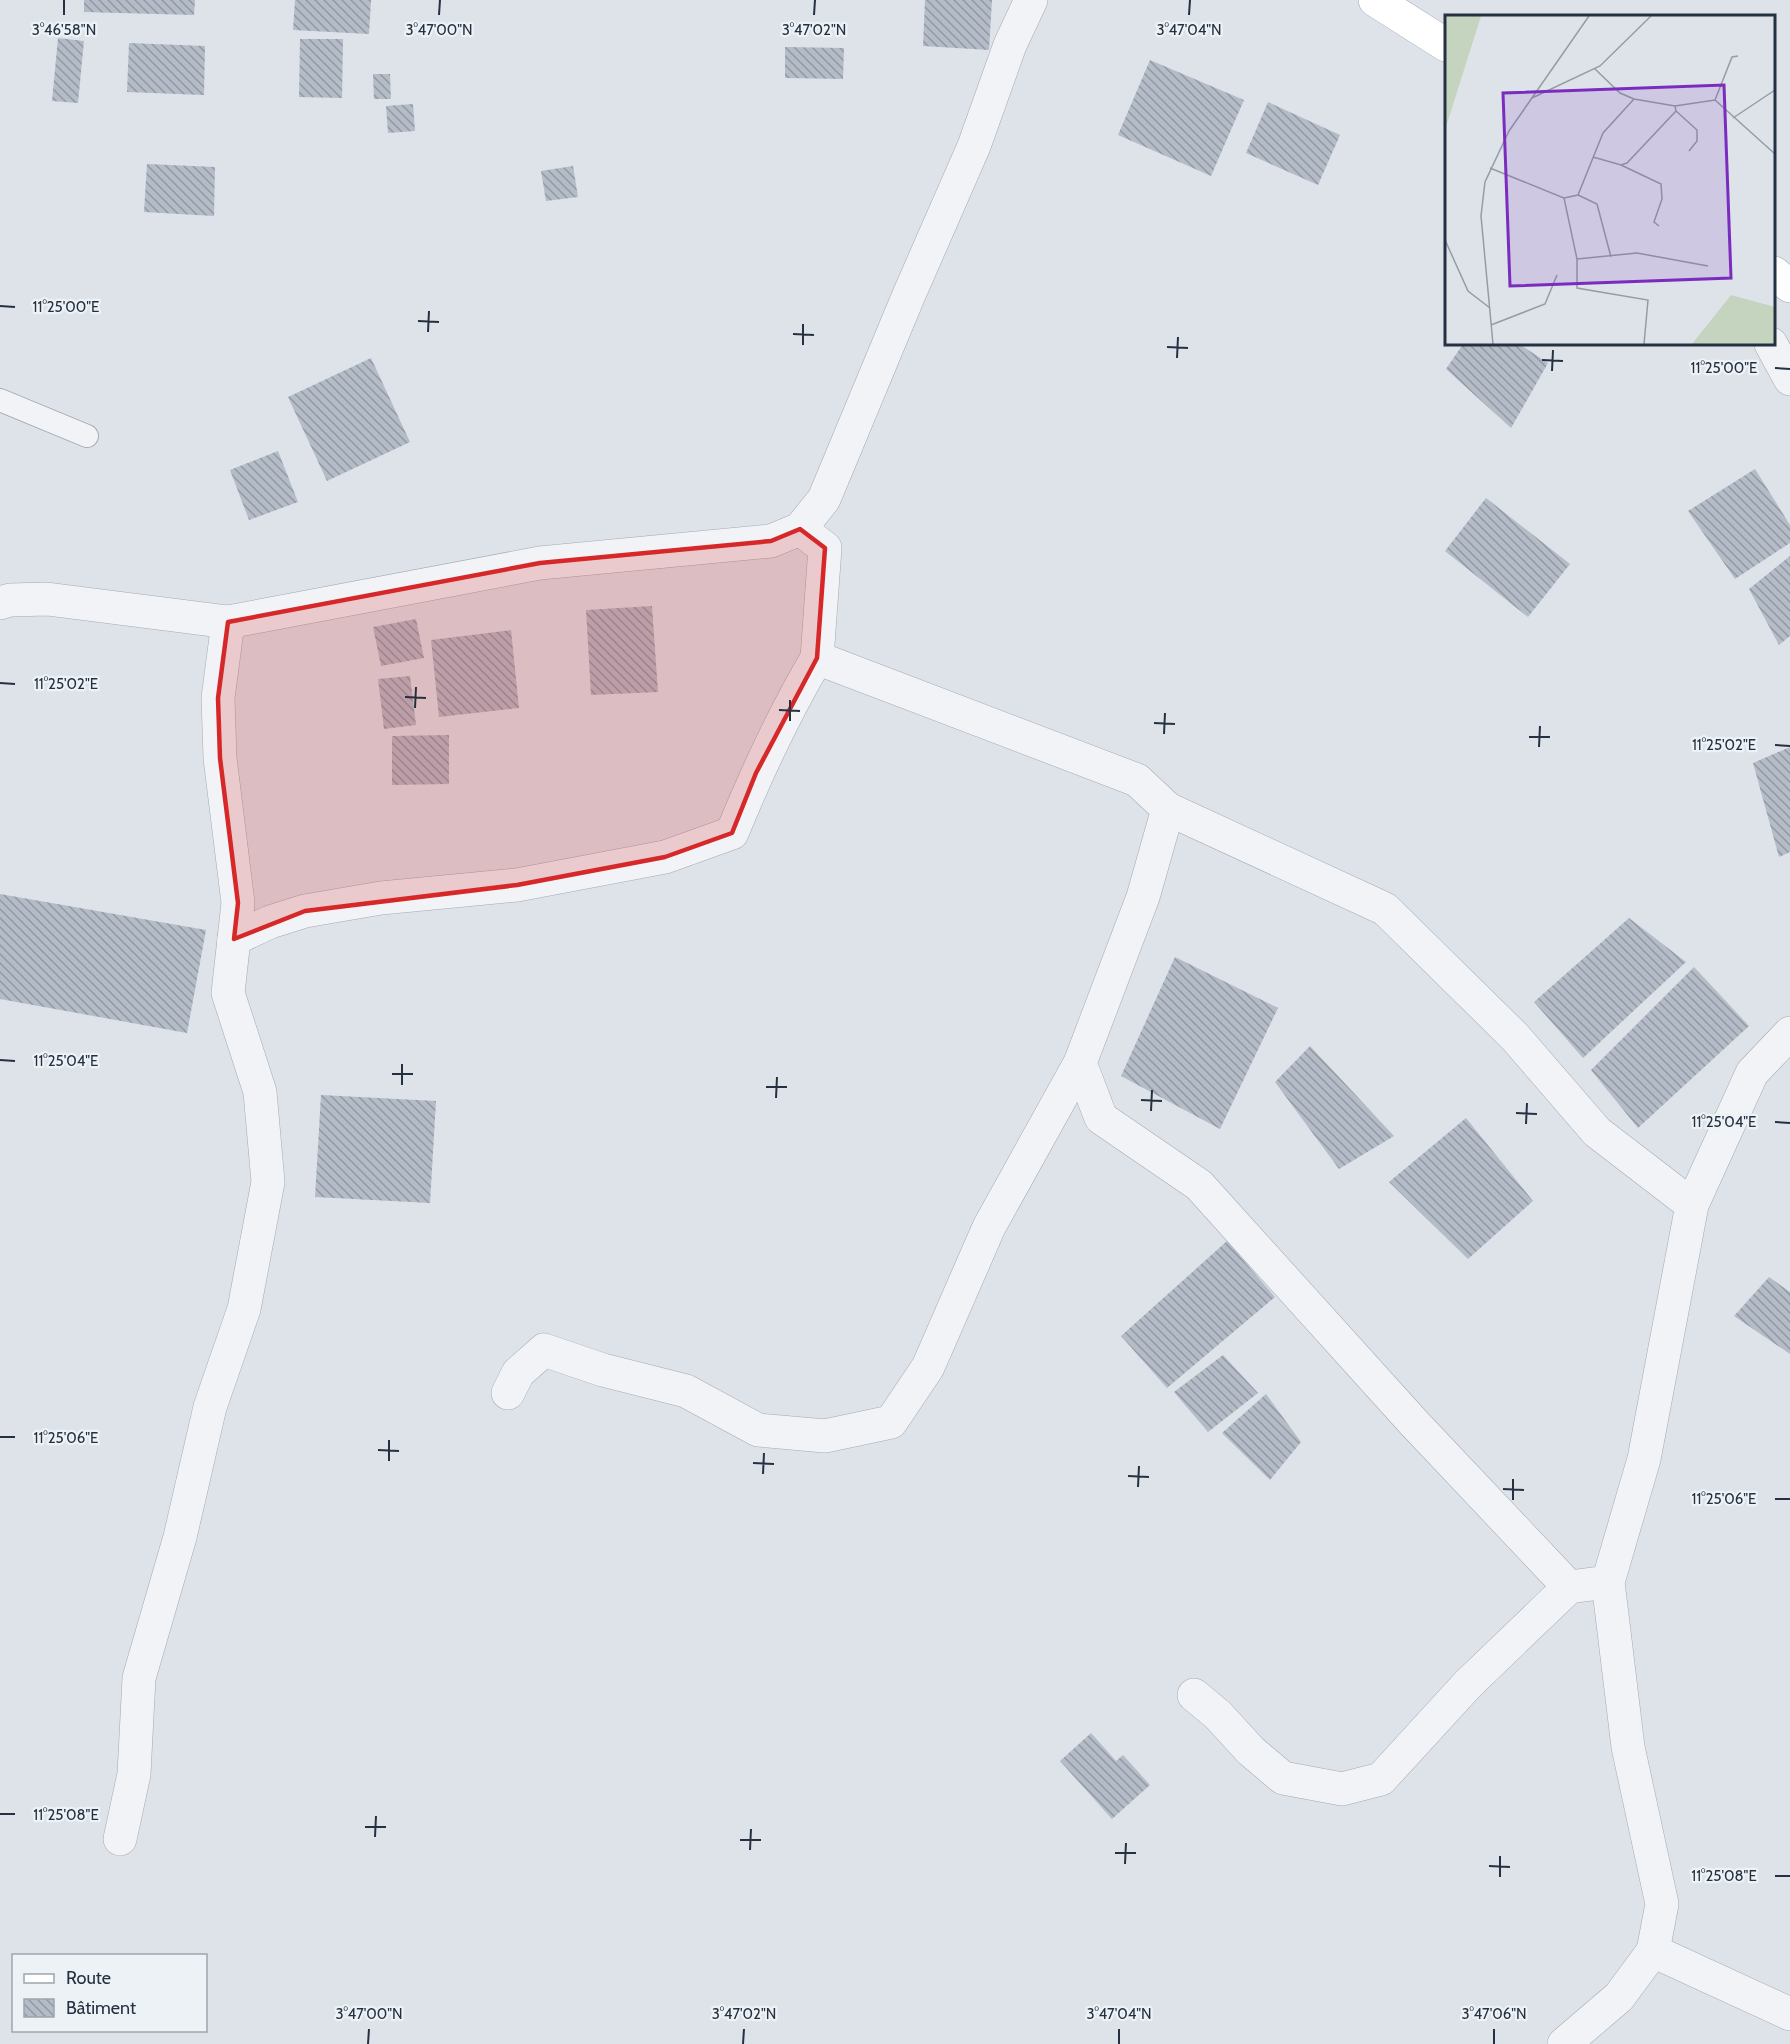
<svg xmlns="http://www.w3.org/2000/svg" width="1790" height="2044" font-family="Cabin,sans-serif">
<defs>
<pattern id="building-back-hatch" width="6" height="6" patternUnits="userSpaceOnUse" patternTransform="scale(1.5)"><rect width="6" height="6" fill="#b4bcc7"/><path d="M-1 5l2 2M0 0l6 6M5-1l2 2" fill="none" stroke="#9299a3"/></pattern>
</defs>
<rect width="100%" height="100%" fill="#dee3e9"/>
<!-- building -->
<g fill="url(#building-back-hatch)">
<path d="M84 0H195L194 15 84 12Z"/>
<path d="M295 0H371L369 34 293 30Z"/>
<path d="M925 0H992L989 50 923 46Z"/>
<path d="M58 38 84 41 78 103 52 101Z"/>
<path d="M300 39H343L342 98 299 97Z"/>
<path d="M129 43 205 46 204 95 127 92Z"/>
<path d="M785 47 844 48 843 79 785 78Z"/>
<path d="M1150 60 1244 100 1211 176 1118 135Z"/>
<path d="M373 74H390L391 99H374Z"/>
<path d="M1268 102 1340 135 1318 185 1246 153Z"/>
<path d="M413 104 415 131 388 133 386 106Z"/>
<path d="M147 164 215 167 214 216 144 212Z"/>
<path d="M573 166 578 197 546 201 541 171Z"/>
<path d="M1463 344H1519L1548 363 1511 428 1446 369Z"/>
<path d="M371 358 410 442 327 481 288 397Z"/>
<path d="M278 451 298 502 249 520 230 470Z"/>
<path d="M1755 469 1790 525V543L1735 579 1688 511Z"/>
<path d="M1486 498 1570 564 1528 617 1445 551Z"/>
<path d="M1790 556V636L1779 645 1749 589Z"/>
<path d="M652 606 658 692 591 695 586 610Z"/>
<path d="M416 619 424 658 381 666 373 627Z"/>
<path d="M511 630 519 708 439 717 431 640Z"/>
<path d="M410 676 416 725 384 729 378 679Z"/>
<path d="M449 735V784L392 785V736Z"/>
<path d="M1790 747V852L1779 857 1753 763Z"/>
<path d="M0 894 206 930 187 1033 0 999Z"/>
<path d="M1629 918 1686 962 1583 1058 1534 1002Z"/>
<path d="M1175 957 1278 1008 1220 1129 1121 1076Z"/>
<path d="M1694 967 1749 1026 1638 1128 1591 1070Z"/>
<path d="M1310 1046 1394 1136 1339 1169 1275 1082Z"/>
<path d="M321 1095 436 1101 430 1203 315 1197Z"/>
<path d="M1466 1118 1533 1201 1468 1259 1389 1182Z"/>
<path d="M1227 1241 1275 1297 1167 1388 1121 1336Z"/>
<path d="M1769 1277 1790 1292V1354L1734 1316Z"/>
<path d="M1223 1355 1258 1393 1208 1432 1174 1392Z"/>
<path d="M1266 1394 1301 1442 1270 1480 1222 1433Z"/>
<path d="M1091 1733 1116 1761 1123 1755 1150 1785 1112 1819 1060 1761Z"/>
</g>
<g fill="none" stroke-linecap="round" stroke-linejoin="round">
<!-- lane casing -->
<g stroke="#a3aab4" stroke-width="24">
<path id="lane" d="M0 400 87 436"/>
</g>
<!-- street casing -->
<g stroke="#a3aab4" stroke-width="34">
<g id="street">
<path d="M1771 344 1790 379"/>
<path d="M800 529 825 548 817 658 1137 780 1168 809 1385 909 1515 1037 1597 1132 1692 1205"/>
<path d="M0 603 10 600 47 599 228 622 540 563 771 541 800 529 824 499 908 297 974 146 1010 45 1031 0"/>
<path d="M1168 809 1143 897 1080 1063 1101 1118 1199 1185 1414 1423 1569 1587 1608 1582"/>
<path d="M234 939 270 922 305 911 381 898 517 885 665 857 732 833C757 772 784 714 817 658"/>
<path d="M508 1393 518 1373 544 1350 603 1370 686 1391 758 1430 825 1436 891 1422 928 1367 989 1227 1080 1063"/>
<path d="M1194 1695 1218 1715 1251 1751 1283 1778 1342 1789 1381 1779 1468 1684 1569 1587"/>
<path d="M120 1839 134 1774 139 1678 180 1537 210 1407 244 1309 268 1182 260 1092 228 993 238 903 220 758 218 698 228 622"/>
<path d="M1653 1951 1790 2014"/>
<path d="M1564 2044 1619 1997 1653 1951 1662 1904 1628 1747 1608 1582 1644 1459 1692 1205 1752 1073 1790 1033"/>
</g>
</g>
<!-- primary casing -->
<g stroke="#9ca8b6" stroke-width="34">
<g id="primary">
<path d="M1375 0 1446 45"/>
<path d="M1774 273 1790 286"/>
</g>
</g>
<!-- lane -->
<use href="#lane" stroke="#f1f3f7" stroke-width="22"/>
<!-- street -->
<use href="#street" stroke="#f1f3f7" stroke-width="33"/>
<!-- primary -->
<use href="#primary" stroke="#fff" stroke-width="33"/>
</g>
<!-- marked area -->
<path fill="#d62828" fill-opacity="0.2" stroke="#d62828" stroke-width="4.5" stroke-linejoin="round" d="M800 529 825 548 817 658 756 773 732 833 665 857 517 885 305 911 234 939 238 903 220 758 218 698 228 622 540 563 771 541Z"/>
<!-- ticks -->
<path fill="none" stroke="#253142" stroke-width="2" d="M64 15V0M439 15 440 0M814 15 815 0M1189 15 1190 0M0 306 15 307M418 321 439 322M428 332 429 311M793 334 814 335M803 345V324M1167 347 1188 348M1177 358 1178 337M1542 360 1563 361M1775 368 1790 369M1552 371 1553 350M0 683 15 684M405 697 426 698M415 708 416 687M779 710 800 711M790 721V700M1154 723 1175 724M1164 734 1165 713M1529 737H1550M1775 745 1790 746M1539 747 1540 726M0 1060 15 1061M392 1074H413M402 1085V1064M766 1087H787M776 1098 777 1077M1141 1100 1162 1101M1151 1111 1152 1090M1516 1113 1537 1114M1775 1122 1790 1123M1526 1124 1527 1103M0 1437H15M378 1450 399 1451M389 1461V1440M753 1463 774 1464M763 1474 764 1453M1128 1476 1149 1477M1138 1487 1139 1466M1503 1489 1524 1490M1775 1499H1790M1513 1500V1479M0 1814H15M365 1827H386M375 1837 376 1816M740 1840H761M750 1850 751 1829M1115 1853H1136M1125 1864 1126 1843M1489 1866 1510 1867M1775 1876H1790M1500 1877V1856M368 2044 369 2029M743 2044 744 2029M1119 2044V2029M1494 2044V2029"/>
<!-- overview -->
<g transform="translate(1445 15)">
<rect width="330" height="330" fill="#dee3e9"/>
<path d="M0 1H36L0 115ZM286 280 330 292V329H247Z" fill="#c5d4be"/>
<path fill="none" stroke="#949ca6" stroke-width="1.5" d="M150 54 175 78 189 84 230 91 270 85 330 139M87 83 155 51 206 1M270 85 287 42 293 41M231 96 252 115V126L244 136M288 103 330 75M148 142 176 150 182 148 231 96 230 91M176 150 216 169 217 184 209 207 214 211M45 153 119 183 132 244V273L203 285 199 329M133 180 152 189 166 242M119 183 133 180 158 118 189 84M0 225 23 276 45 293M132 244 192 238 263 251M46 310 100 289 112 260M48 329 36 201 40 167 64 116 144 1"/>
<path fill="#7b2cbf" fill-opacity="0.15" stroke="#7b2cbf" stroke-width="3" d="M279 70 286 263 65 271 58 78Z"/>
<rect width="330" height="330" fill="none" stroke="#253142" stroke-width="3"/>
</g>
<g font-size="15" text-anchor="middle" fill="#253142" stroke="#edf2f6" stroke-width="4.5" stroke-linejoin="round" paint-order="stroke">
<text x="64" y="35">3°46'58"N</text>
<text x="439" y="35">3°47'00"N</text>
<text x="814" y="35">3°47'02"N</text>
<text x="1189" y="35">3°47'04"N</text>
<text x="66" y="312">11°25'00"E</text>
<text x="1724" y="373">11°25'00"E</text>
<text x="66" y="689">11°25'02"E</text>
<text x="1724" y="750">11°25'02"E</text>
<text x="66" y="1066">11°25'04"E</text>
<text x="1724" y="1127">11°25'04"E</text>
<text x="66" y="1443">11°25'06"E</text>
<text x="1724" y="1504">11°25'06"E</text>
<text x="66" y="1820">11°25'08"E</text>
<text x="1724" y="1881">11°25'08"E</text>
<text x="369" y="2019">3°47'00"N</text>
<text x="744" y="2019">3°47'02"N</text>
<text x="1119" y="2019">3°47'04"N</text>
<text x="1494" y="2019">3°47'06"N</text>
</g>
<!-- legend -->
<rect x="12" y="1954" width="195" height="78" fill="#edf2f6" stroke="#9da5ae" stroke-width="1.5"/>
<rect x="24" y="1974" width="30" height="9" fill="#ffffff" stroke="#9da5ae" stroke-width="1.5"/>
<text x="66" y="1984" font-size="18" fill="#253142">Route</text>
<rect x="24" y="1999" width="30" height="18" fill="url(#building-back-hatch)" stroke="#9da5ae" stroke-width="1.5"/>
<text x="66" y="2014" font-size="18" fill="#253142">Bâtiment</text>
</svg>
